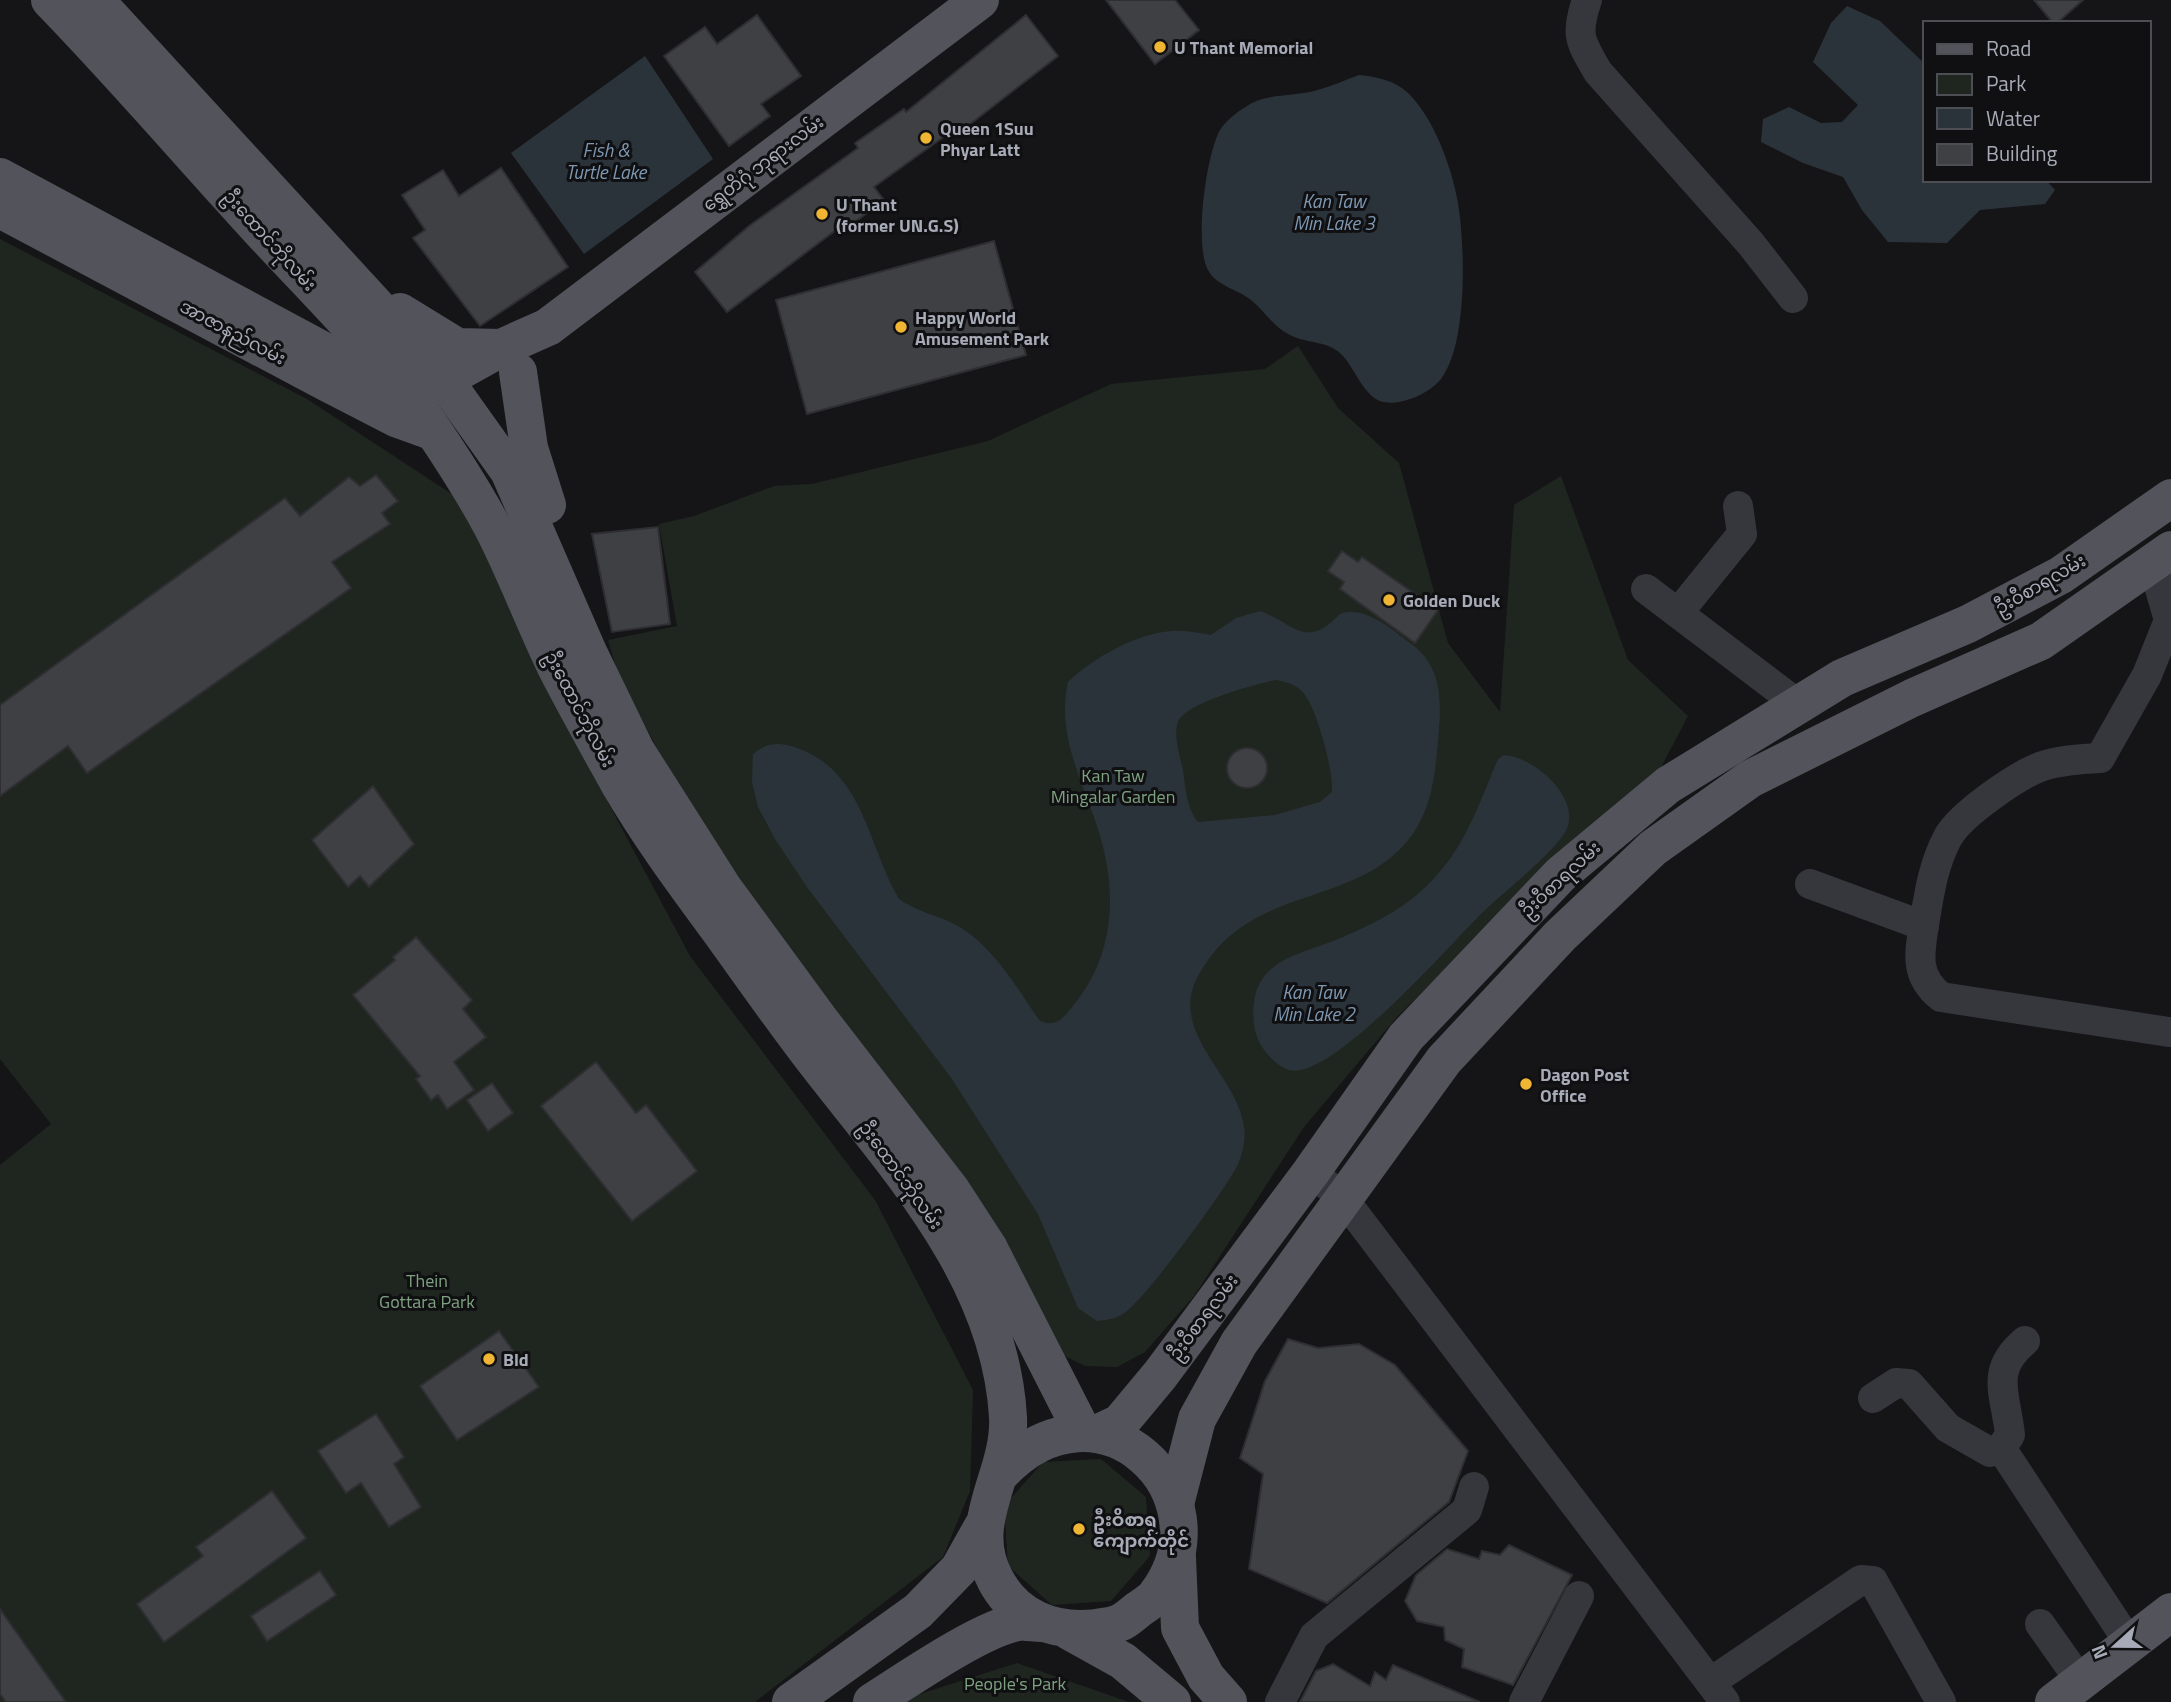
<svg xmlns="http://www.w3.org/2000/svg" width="2171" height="1702" font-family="'Titillium Web','Noto Sans Myanmar',sans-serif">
<rect width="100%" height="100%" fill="#151517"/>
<!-- green -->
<g fill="#1f2620">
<path d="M0 239 307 399 470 506 565 722 690 956 875 1200 973 1390 970 1491 943 1557 755 1702H0V1165L51 1124 0 1059Z"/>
<path d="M1298 346 1338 408 1399 463 1448 643 1500 712 1514 505 1561 476 1628 660 1688 716 1648 792 1530 886 1396 1018 1304 1127 1194 1296 1145 1352 1117 1367 1085 1366 1052 1350 722 870 619 677 608 640 677 626 659 524 694 516 774 486 812 484 988 441 1111 384 1265 369Z"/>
<path d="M1101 1459 1146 1497 1150 1556 1111 1601 1052 1605 1008 1566 1004 1506 1043 1462Z"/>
<path d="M1017 1663 1129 1702H898L901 1700Z"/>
</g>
<!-- water -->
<g fill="#2b333a" fill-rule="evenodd">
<path d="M1847 6 1880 21 1924 63V180H2046L2055 190 2045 204 1980 210 1947 243 1888 242 1862 210 1843 177 1803 163 1761 142 1763 119 1789 107 1821 123 1842 122 1858 105 1813 62 1831 23Z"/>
<path d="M645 56 713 159 584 254 511 153Z"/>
<path d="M1359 75C1377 77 1394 80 1408 93 1434 118 1452 168 1458 203 1465 246 1468 344 1441 379 1434 388 1420 396 1410 399 1401 402 1393 404 1384 402 1365 399 1355 369 1343 356 1329 340 1307 344 1290 335 1273 327 1265 311 1251 300 1238 289 1216 286 1208 270 1194 245 1206 155 1220 130 1227 119 1241 109 1252 103 1269 94 1295 96 1314 91 1330 87 1345 80 1359 75Z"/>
<path d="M1260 611C1297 625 1305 650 1340 614 1365 605 1391 629 1410 643 1439 663 1442 695 1439 728 1436 765 1434 808 1409 839 1353 910 1247 882 1197 978 1169 1034 1237 1074 1244 1127 1246 1140 1242 1157 1236 1168 1222 1194 1144 1301 1123 1314 1115 1319 1106 1320 1097 1321L1078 1308 1038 1214 952 1079 807 887 775 839 758 807 752 782 753 754C767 742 780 742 797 748 864 771 868 847 899 899 918 913 943 916 963 929 995 950 1018 989 1039 1020 1056 1030 1066 1015 1076 1002 1118 949 1117 882 1095 820 1079 775 1057 730 1068 682 1093 658 1137 633 1172 631 1185 630 1199 633 1211 635L1236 618ZM1276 680C1287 682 1298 685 1305 695 1317 710 1334 772 1332 792L1320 802 1275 815 1198 822C1187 809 1185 786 1183 770 1180 756 1173 736 1178 722 1185 703 1256 684 1276 680Z"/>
<path d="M1504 755C1533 757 1577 794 1568 826 1561 848 1502 893 1483 912 1453 941 1326 1088 1286 1069 1269 1060 1256 1043 1254 1024 1247 957 1299 957 1345 936 1379 922 1413 903 1437 875 1467 842 1481 799 1498 759Z"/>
</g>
<!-- building -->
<g fill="#3f4044" stroke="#2f2f33" stroke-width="2">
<path d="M1106 0H1175L1199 30 1155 64Z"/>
<path d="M2034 0H2083L2057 23H2053Z"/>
<path d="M757 15 801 76 761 104 770 116 729 146 664 56 705 27 717 44Z"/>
<path d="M1026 15 1058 56 960 132 956 128 874 187 884 200 843 231 840 227 727 312 695 272 749 226 858 148 855 143 904 109 906 112Z"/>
<path d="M501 168 568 267 480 326 413 238 425 230 402 195 443 170 459 196Z"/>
<path d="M994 241 1026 355 807 414 776 300Z"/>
<path d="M376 475 398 501 382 513 390 524 332 562 351 588 87 773 68 746 0 796V705L285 498 300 516 349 477 360 486Z"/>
<path d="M658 527 670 624 612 632 592 534Z"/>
<path d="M1342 551 1358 562 1362 557 1438 610 1415 643 1340 589 1344 582 1328 571Z"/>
<circle cx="1247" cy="768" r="20"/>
<path d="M373 786 414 844 369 887 360 876 348 887 312 840Z"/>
<path d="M416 937 472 1000 463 1009 486 1037 454 1062 474 1090 447 1109 438 1095 431 1100 416 1079 420 1076 353 995 395 960 393 957Z"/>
<path d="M596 1062 636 1113 646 1105 697 1171 632 1221 541 1106Z"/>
<path d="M492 1083 513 1113 488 1131 467 1100Z"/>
<path d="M499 1331 539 1387 457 1440 420 1386Z"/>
<path d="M1288 1339 1318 1348 1359 1344 1395 1365 1468 1451 1449 1502 1327 1603 1249 1569 1263 1474 1240 1458 1265 1381Z"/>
<path d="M376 1414 404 1457 394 1464 421 1507 389 1527 361 1483 346 1493 318 1451Z"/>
<path d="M272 1491 306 1538 164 1642 137 1604 203 1556 196 1547Z"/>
<path d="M1509 1545 1572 1575 1513 1685 1462 1667 1464 1649 1445 1640 1444 1627 1417 1621 1405 1601 1416 1575 1447 1549 1479 1559 1482 1551 1500 1555Z"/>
<path d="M320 1571 336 1595 267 1641 251 1616Z"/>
<path d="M0 1609 31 1653 66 1702H6L0 1694Z"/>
<path d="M1333 1664 1370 1686 1375 1672 1386 1680 1393 1665 1480 1702H1300L1316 1671Z"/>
</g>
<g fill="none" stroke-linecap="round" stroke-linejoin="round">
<!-- minor -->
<g stroke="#36373c" stroke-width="30">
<path d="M1587 0C1575 35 1580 41 1598 72L1751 244 1793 298"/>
<path d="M2153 565 2169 620 2147 675 2100 758C2082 759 2064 760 2046 765 2021 772 1961 814 1948 837 1933 865 1929 894 1924 925 1919 955 1915 976 1941 997L2169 1032"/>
<path d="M1646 589 1799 705"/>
<path d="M1678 613 1742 534 1738 506"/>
<path d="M1810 884 1924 926"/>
<path d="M1311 1172 1342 1197 1725 1702"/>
<path d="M1873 1398 1896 1383 1909 1384 1948 1428 1990 1452 2001 1448 2010 1435C2006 1394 1989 1371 2025 1341"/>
<path d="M2001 1448 2130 1644"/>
<path d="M2040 1624 2081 1682"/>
<path d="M1711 1682 1861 1580 1873 1581 1941 1702"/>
<path d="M1280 1702 1314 1636 1467 1510 1474 1487"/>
<path d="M1524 1702 1579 1596"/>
</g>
<!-- major -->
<g stroke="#52535b" stroke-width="38">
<path d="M50 0C123 75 191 155 262 232 319 294 390 362 435 433 455 463 475 494 492 526 516 572 534 622 557 669 577 708 599 747 620 785 651 838 687 886 723 935 751 974 779 1014 808 1052 891 1161 1000 1272 1008 1417 1011 1475 964 1522 995 1579 1015 1618 1054 1633 1096 1628 1102 1627 1113 1626 1119 1623 1127 1620 1132 1614 1139 1609 1145 1605 1153 1600 1157 1594 1231 1495 1100 1367 1001 1473"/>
<path d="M95 0 445 381 509 471 588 652 636 751 723 888 819 1019 951 1190 988 1247 1083 1433"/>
<path d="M0 177 387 385"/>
<path d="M0 209 324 381 398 419 434 432"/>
<path d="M400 312 457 347 501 348"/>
<path d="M518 372 529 448 547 505"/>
<path d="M422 392 501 348 548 327 980 0"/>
<path d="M1099 1433 1120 1423 1160 1375 1311 1172 1406 1037 1561 874 1668 785 1842 678 1968 624 2061 575 2171 498"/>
<path d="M1175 1504 1197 1419 1239 1343 1444 1060 1560 936 1653 848 1750 779 1912 698 2041 641 2171 550"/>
<path d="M1177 1558 1180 1628 1206 1677 1228 1702"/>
<path d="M1069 1631 1123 1661 1172 1702"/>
<path d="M791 1702 918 1611 959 1569 982 1528"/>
<path d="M872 1702C905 1681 983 1627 1019 1622 1026 1621 1034 1623 1041 1623"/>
<path d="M2054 1702 2171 1612"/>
</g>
</g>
<!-- markers -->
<g fill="#f0b633" stroke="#101012" stroke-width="2.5">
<circle cx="1160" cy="47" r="7"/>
<circle cx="926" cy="138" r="7"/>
<circle cx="822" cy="214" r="7"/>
<circle cx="901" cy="327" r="7"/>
<circle cx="1389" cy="600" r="7"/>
<circle cx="1526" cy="1084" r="7"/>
<circle cx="489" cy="1359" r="7"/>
<circle cx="1079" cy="1529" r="7"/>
</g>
<g text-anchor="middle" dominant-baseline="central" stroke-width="6" stroke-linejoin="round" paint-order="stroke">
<!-- poi labels -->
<g font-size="18" font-weight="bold" fill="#a7abb7" stroke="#101012" text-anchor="start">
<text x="1174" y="47">U Thant Memorial</text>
<text x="940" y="128">Queen 1Suu<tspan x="940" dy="21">Phyar Latt</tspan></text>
<text x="836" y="204">U Thant<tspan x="836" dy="21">(former UN.G.S)</tspan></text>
<text x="915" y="317">Happy World<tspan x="915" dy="21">Amusement Park</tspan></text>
<text x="1403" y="600">Golden Duck</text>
<text x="1540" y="1074">Dagon Post<tspan x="1540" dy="21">Office</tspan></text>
<text x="503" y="1359">Bld</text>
<text x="1093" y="1519">ဦးဝိစာရ<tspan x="1093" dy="21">ကျောက်တိုင်</tspan></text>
</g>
<!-- street labels -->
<g font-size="18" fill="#a7abb7" stroke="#101012">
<text transform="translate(763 163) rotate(-37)">ရွှေတိဂုံ ဘုရားလမ်း</text>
<text transform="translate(270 240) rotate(48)">ဦးထောင်ဘိုလမ်း</text>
<text transform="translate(233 332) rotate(28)">အာဇာနည်လမ်း</text>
<text transform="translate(2040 584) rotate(-30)">ဦးဝီစာရလမ်း</text>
<text transform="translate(580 709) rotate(62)">ဦးထောင်ဘိုလမ်း</text>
<text transform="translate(1560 879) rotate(-43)">ဦးဝီစာရလမ်း</text>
<text transform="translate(901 1175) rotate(54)">ဦးထောင်ဘိုလမ်း</text>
<text transform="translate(1203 1317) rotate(-53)">ဦးဝီစာရလမ်း</text>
</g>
<!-- park labels -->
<g font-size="18" fill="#7ea281" stroke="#101012">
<text x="1113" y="775">Kan Taw<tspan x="1113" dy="21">Mingalar Garden</tspan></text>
<text x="427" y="1280">Thein<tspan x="427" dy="21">Gottara Park</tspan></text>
<text x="1015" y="1683">People's Park</text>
</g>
<!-- water labels -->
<g font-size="19" font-style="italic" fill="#7e98b2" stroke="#101012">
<text x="606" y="149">Fish &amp;<tspan x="606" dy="22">Turtle Lake</tspan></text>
<text x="1334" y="200">Kan Taw<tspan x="1334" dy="22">Min Lake 3</tspan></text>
<text x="1314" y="991">Kan Taw<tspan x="1314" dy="22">Min Lake 2</tspan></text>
</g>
</g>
<!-- legend -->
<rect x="1923" y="21" width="228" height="161" fill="#101012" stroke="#4c4e54" stroke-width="2"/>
<rect x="1937" y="44" width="35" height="10" fill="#52535b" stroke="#4c4e54" stroke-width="2"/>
<text x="1986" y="56" font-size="21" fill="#a7abb7">Road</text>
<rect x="1937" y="74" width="35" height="21" fill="#1f2620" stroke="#4c4e54" stroke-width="2"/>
<text x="1986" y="91" font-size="21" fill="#a7abb7">Park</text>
<rect x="1937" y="108" width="35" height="21" fill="#2b333a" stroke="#4c4e54" stroke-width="2"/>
<text x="1986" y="126" font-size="21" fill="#a7abb7">Water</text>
<rect x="1937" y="144" width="35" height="21" fill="#3f4044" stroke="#4c4e54" stroke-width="2"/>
<text x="1986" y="161" font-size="21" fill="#a7abb7">Building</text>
<!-- north arrow -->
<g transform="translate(2115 1646) rotate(249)" stroke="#101012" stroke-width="5" paint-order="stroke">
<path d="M0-5L12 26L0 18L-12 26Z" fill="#a7abb7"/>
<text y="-10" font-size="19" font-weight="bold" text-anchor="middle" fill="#a7abb7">N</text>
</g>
</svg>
